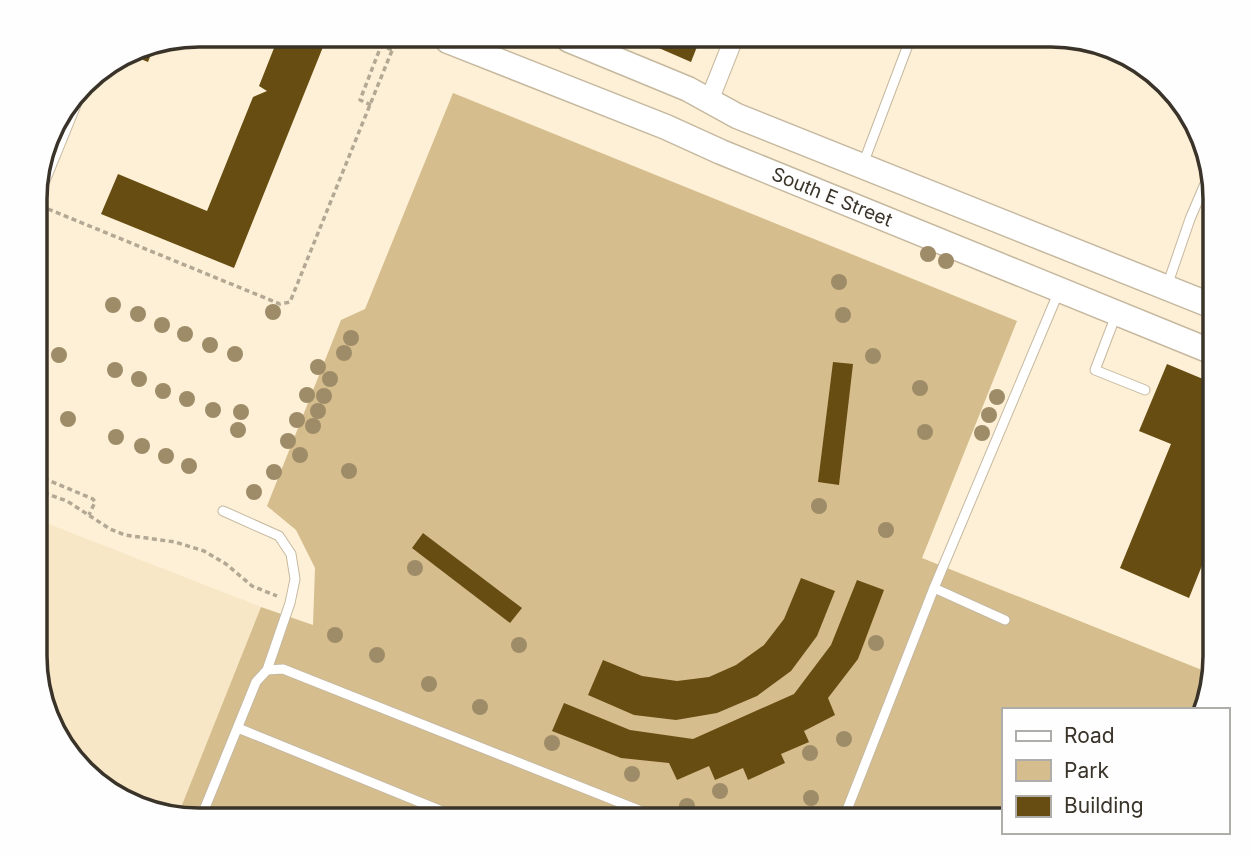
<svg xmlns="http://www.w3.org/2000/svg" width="1250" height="855" font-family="Inter,sans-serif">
<rect width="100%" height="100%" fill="#fdf0d6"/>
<!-- built -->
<path fill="#f8e7c6" d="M36 519 261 607 178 815 100 786 57 737 36 677Z"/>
<!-- green -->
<path fill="#d6bd8d" d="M453 93 1017 321 922 558 1212 674 1198 710H1003V820H189L178 815 261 607 313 625 315 568 296 530 267 506 341 320 365 309Z"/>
<!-- building -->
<g fill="#674d12">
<path d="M638 39H700L691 62Z"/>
<path d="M325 42 234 268 101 214 118 174 207 211 253 97 267 91 259 86 276 43Z"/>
<path d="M146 44H155L148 62 143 60V58L130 53Z"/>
<path d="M833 362 853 364 839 485 818 482Z"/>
<path d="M1167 364 1215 384V533L1189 598 1120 568 1171 444 1139 431Z"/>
<path d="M423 533 522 608 510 623 412 548Z"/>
<path d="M801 578 835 591 817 636 791 671 757 696 717 713 676 720 634 715 588 695 603 660 642 676 677 681 709 677 736 665 764 645 784 619Z"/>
<path d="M857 580 884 590 858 659 828 698 835 715 804 731 809 742 781 754 785 763 748 780 743 768 715 780 709 766 677 780 669 763 621 758 552 731 564 703 630 730 693 739 794 694 831 645Z"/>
</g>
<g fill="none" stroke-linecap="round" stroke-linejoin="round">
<!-- lane casing -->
<g stroke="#c5b89f" stroke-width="11">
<g id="lane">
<path d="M863 164 911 37"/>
<path d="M36 203 85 83"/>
<path d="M1167 286 1190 219 1210 172"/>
<path d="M1116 315 1095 370 1145 390"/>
<path d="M223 511 279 536 291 554 295 579 290 603 267 670"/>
<path d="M934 588 1005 620"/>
<path d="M238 728 464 820"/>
<path d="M200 820 256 682 267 670 283 669 664 820"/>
<path d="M843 820 934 588 1059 291"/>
</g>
</g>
<!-- street casing -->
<g stroke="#c5b89f" stroke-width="20">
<path id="street" d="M709 101 734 38"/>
</g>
<!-- secondary casing -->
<g stroke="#c5b89f" stroke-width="27">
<g id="secondary">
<path d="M569 40 688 89 737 116 1215 307"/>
<path d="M448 41 666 127 721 152 1215 353"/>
</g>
</g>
<!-- path -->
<g stroke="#b2a894" stroke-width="3.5" stroke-dasharray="5 3.5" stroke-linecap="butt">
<path d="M371 105 360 100 381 46 393 50"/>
<path d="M48 209 280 304 290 302 391 53 396 44"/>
<path d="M36 475 93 499 95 502 89 515"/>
<path d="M36 490 67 501 110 529 125 535 175 542 204 551 226 564 252 586 277 596"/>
</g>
<!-- lane -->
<use href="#lane" stroke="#fff" stroke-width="9"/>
<!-- street -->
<use href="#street" stroke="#fff" stroke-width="18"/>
<!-- secondary -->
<use href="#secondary" stroke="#fff" stroke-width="24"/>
</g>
<!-- trees -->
<g fill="#9e8c68">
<circle cx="928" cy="254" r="8"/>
<circle cx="946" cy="261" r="8"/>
<circle cx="839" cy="282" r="8"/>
<circle cx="113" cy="305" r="8"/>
<circle cx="273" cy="312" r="8"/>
<circle cx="138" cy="314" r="8"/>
<circle cx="843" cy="315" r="8"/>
<circle cx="162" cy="325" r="8"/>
<circle cx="185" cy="334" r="8"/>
<circle cx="351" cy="338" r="8"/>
<circle cx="210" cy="345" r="8"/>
<circle cx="344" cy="353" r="8"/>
<circle cx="235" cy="354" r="8"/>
<circle cx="59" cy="355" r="8"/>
<circle cx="873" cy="356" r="8"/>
<circle cx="318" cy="367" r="8"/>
<circle cx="115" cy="370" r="8"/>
<circle cx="139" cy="379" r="8"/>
<circle cx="330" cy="379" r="8"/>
<circle cx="920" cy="388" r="8"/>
<circle cx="163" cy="391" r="8"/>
<circle cx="307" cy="395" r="8"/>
<circle cx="324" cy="396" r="8"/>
<circle cx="997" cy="397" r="8"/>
<circle cx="187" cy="399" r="8"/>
<circle cx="213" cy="410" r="8"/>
<circle cx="318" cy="411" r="8"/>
<circle cx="241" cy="412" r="8"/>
<circle cx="989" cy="415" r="8"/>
<circle cx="68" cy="419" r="8"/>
<circle cx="297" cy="420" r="8"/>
<circle cx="313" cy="426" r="8"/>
<circle cx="238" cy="430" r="8"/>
<circle cx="925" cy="432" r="8"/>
<circle cx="982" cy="433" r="8"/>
<circle cx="116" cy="437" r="8"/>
<circle cx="288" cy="441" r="8"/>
<circle cx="142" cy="446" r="8"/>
<circle cx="300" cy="455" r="8"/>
<circle cx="166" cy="456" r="8"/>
<circle cx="189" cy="466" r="8"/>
<circle cx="349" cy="471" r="8"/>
<circle cx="274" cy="472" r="8"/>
<circle cx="254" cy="492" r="8"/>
<circle cx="819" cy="506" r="8"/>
<circle cx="886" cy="530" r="8"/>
<circle cx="415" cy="568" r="8"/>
<circle cx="335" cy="635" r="8"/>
<circle cx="876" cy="643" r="8"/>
<circle cx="519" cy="645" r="8"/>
<circle cx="377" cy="655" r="8"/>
<circle cx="429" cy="684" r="8"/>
<circle cx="480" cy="707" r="8"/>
<circle cx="844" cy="739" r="8"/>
<circle cx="552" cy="743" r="8"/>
<circle cx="810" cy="753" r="8"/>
<circle cx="632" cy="774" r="8"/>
<circle cx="720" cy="791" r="8"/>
<circle cx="811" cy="798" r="8"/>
<circle cx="687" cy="806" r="8"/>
</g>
<g text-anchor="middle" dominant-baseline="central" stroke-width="7" stroke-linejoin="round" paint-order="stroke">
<!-- street labels -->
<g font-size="19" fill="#393329" stroke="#fefefe">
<text transform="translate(832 197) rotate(22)">South E Street</text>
</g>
</g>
<!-- crop -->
<path d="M0 0H1250V855H0ZM199 47H1051A152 152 0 0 1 1203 199V656A152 152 0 0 1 1051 808H199A152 152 0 0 1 47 656V199A152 152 0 0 1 199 47Z" fill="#fefefe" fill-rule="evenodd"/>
<path fill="none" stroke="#393329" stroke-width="3.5" d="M199 47H1051A152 152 0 0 1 1203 199V656A152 152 0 0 1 1051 808H199A152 152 0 0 1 47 656V199A152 152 0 0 1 199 47Z"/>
<!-- legend -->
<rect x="1002" y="708" width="228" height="126" fill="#fefefe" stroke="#afada9" stroke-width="2"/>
<rect x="1016" y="731" width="35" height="10" fill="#ffffff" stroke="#afada9" stroke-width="2"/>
<text x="1064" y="743" font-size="21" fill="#393329">Road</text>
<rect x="1016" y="760" width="35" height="21" fill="#d6bd8d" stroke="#afada9" stroke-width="2"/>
<text x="1064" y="778" font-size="21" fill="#393329">Park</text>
<rect x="1016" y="796" width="35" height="21" fill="#674d12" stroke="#afada9" stroke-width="2"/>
<text x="1064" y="813" font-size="21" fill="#393329">Building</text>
</svg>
